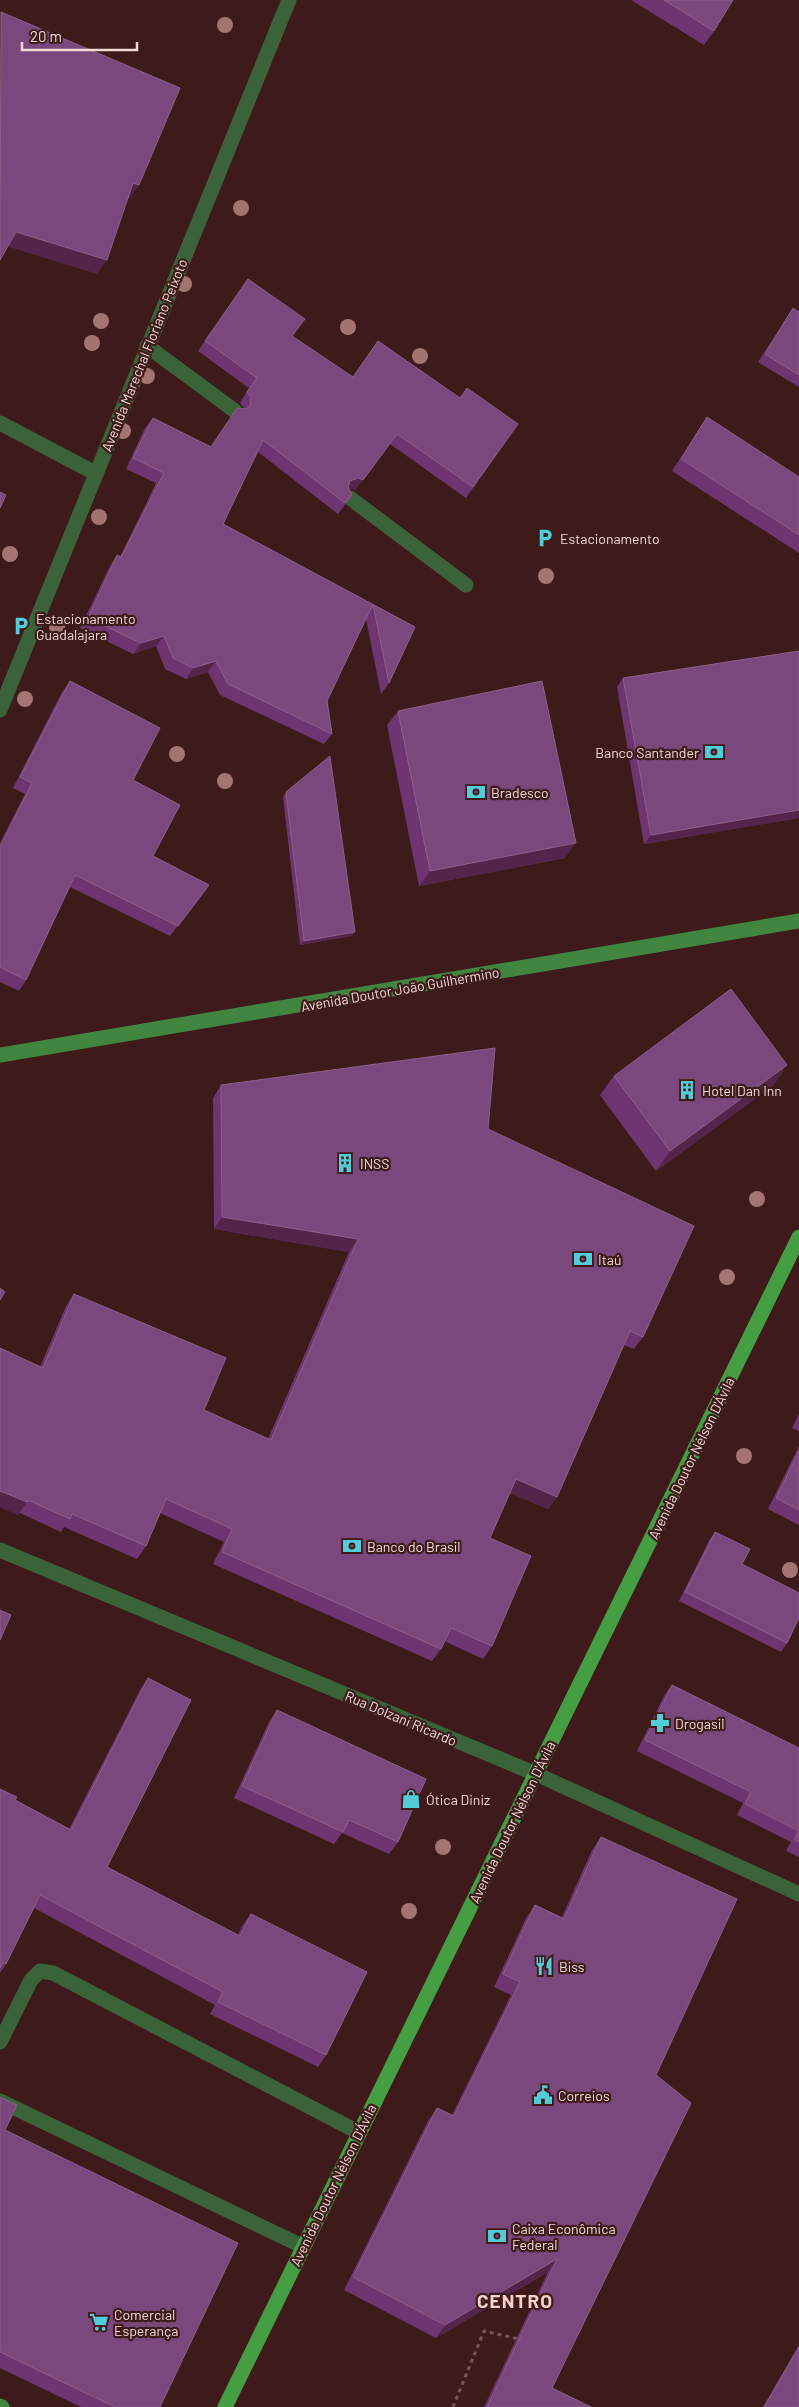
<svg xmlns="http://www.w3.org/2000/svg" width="799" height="2407" font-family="Barlow,sans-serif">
<rect width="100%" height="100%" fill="#3e1b1a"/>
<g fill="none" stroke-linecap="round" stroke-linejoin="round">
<!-- path -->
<path stroke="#775756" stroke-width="3" stroke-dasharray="4 4" stroke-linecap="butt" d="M453 2407 484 2331 519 2339"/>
<!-- lane -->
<g stroke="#3b6339" stroke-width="15">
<path d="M147 346 235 411"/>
<path d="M350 498 466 585"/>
<path d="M0 2042 31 1980 40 1971 53 1973 358 2132"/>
<path d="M0 2101 302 2246"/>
</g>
<!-- street -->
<g stroke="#3b6339" stroke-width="15">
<path d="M0 423 95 473"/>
<path d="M0 710 289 0"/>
<path d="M0 1550 536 1774 799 1894"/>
</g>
<!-- secondary -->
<g stroke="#428540" stroke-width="15">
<path d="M0 1055 799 921"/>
<path d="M0 2406 2 2407"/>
</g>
<!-- primary -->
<path stroke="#459e44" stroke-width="15" d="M225 2407 799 1237"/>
</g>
<!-- trees -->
<g fill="#a27573">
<circle cx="225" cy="25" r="8"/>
<circle cx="241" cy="208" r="8"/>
<circle cx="184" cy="284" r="8"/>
<circle cx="101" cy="321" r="8"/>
<circle cx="348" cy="327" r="8"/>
<circle cx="92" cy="343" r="8"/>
<circle cx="420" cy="356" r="8"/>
<circle cx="147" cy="376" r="8"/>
<circle cx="123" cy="431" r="8"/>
<circle cx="99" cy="517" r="8"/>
<circle cx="10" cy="554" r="8"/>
<circle cx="546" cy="576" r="8"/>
<circle cx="57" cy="627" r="8"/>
<circle cx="25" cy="699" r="8"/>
<circle cx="177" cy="754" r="8"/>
<circle cx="225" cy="781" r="8"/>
<circle cx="757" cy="1199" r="8"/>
<circle cx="727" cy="1277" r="8"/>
<circle cx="744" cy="1456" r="8"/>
<circle cx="790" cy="1570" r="8"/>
<circle cx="443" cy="1847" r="8"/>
<circle cx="409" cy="1911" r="8"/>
</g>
<!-- wall -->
<g fill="#6d3672">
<path d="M631 0H733L714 31 704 45Z"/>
<path d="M248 279 292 336 353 377 460 398 518 424 466 498 390 444 355 490 351 489H349L352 495 338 514 258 452 223 524 415 627 389 683 381 694 366 619 327 701 332 734 324 744 220 695 208 672 186 679 165 669 156 646 133 654 80 628 110 566 117 555 120 557 156 483 126 469 145 428 153 418 211 447 237 408 244 409V408L240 403 249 388 198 351Z"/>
<path d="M793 308 799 312V387L758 362Z"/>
<path d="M707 417 799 477V553L672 471Z"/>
<path d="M799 651V818L644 844 617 687 623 678Z"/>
<path d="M70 681 133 780 153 856 209 885 170 936 70 887 26 980 19 991 0 982V843L25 794 13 788 62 692Z"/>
<path d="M398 711 565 858 419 886 387 725Z"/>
<path d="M286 792 355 932 352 936 300 945 283 797Z"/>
<path d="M614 1076 774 1085 656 1171 600 1095Z"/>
<path d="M221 1085 488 1129 643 1337 634 1349 624 1345 557 1497 548 1509 510 1493 490 1538 492 1646 483 1659 444 1641 441 1649 432 1661 213 1564 224 1542 160 1513 146 1546 137 1559 64 1527 61 1532 20 1513 18 1515 0 1507V1348L40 1367 66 1306 74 1294 204 1410 268 1439 349 1252 214 1229 213 1098Z"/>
<path d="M799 1414V1431L792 1428Z"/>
<path d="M799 1446V1525L768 1509Z"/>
<path d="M715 1532 742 1564 787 1643 781 1652 679 1601 709 1541Z"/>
<path d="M148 1678 107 1867 238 1935 242 1926 251 1914 326 2055 318 2067 210 2014 215 2005 34 1908 6 1964 0 1973V1789L15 1800 69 1829 140 1690Z"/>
<path d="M672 1685 799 1748V1857L786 1851 791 1842 737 1815 743 1803 637 1751 664 1696Z"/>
<path d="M277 1710 398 1842 389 1854 342 1833 334 1844 234 1798 269 1722Z"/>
<path d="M601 1837 656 2075 552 2388 591 2407H484L548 2272 436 2338 344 2290 428 2121 437 2108 452 2115 511 1995 494 1987 526 1918 535 1905 562 1917 592 1850Z"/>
<path d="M0 2097 5 2130 160 2407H81L0 2368Z"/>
<path d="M799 2345V2407H763Z"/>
</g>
<!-- shaded-wall -->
<g fill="#54244a">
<path d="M133 183 139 185 129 199 124 197Z"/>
<path d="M16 232 107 260 97 274 6 246Z"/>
<path d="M397 434 355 490 351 489 343 492 350 481Z"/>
<path d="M164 636 156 646 133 654 141 643Z"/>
<path d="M216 661 208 672 186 679 193 668Z"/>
<path d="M799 810V818L644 844 651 835Z"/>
<path d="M576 843 565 858 419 886 430 871Z"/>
<path d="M209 885 202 896 170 936 178 926Z"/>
<path d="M355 932 352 936 300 945 304 941Z"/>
<path d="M787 1065 774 1085 656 1171 670 1151Z"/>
<path d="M222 1217 358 1239 349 1252 214 1229Z"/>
<path d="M516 1479 557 1497 548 1509 507 1492Z"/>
<path d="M0 1491 27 1502 18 1515 0 1507Z"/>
<path d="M557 2259 548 2272 436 2338 445 2325Z"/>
</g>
<!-- building -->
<g fill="#7b487d" stroke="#8e5e8b">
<path d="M664 0H733L714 31Z"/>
<path d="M1 12 180 88 139 185 133 183 107 260 16 232 0 260Z"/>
<path d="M248 279 305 319 292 336 353 377 378 341 460 398 467 388 518 424 473 487 397 434 363 480 358 478 350 481 348 487 352 495 345 503 263 440 223 524 415 627 389 683 373 604 327 701 332 734 228 684 216 661 193 668 173 658 164 636 141 643 88 618 117 555 121 557 164 473 133 458 153 418 211 447 237 408 246 409 250 406 251 397 247 392 257 378 205 341Z"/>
<path d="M793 308 799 312V375L765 354Z"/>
<path d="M707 417 799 477V535L681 459Z"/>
<path d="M0 492 6 495 0 508Z"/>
<path d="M799 651V810L651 835 623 678Z"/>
<path d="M70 681 160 728 133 780 180 805 153 856 209 885 178 926 75 875 26 980 0 967V847L32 783 20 777Z"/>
<path d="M542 681 576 843 430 871 398 711Z"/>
<path d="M330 756 355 932 304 941 286 792Z"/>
<path d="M731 989 787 1065 670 1151 614 1076Z"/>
<path d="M495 1048 488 1129 694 1226 643 1337 630 1331 557 1497 516 1479 490 1538 531 1556 492 1646 451 1628 441 1649 222 1552 232 1529 166 1499 146 1546 72 1514 70 1519 28 1500 27 1502 0 1491V1348L43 1368 74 1294 226 1358 204 1410 271 1440 358 1239 222 1217 221 1085Z"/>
<path d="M0 1288 5 1292 0 1300Z"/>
<path d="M799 1451V1510L776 1498Z"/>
<path d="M715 1532 750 1549 742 1564 799 1593V1618L787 1643 685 1592Z"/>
<path d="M0 1610 11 1615 0 1640Z"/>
<path d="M148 1678 191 1700 107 1867 240 1936 251 1914 367 1972 326 2055 218 2002 223 1992 40 1895 6 1964 3 1962 0 1968V1789L17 1797 15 1800 71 1830Z"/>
<path d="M672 1685 799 1748V1842L794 1839 799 1831 745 1804 751 1792 645 1740Z"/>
<path d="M277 1710 426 1779 398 1842 349 1820 343 1832 242 1786Z"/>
<path d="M601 1837 737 1899 656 2075 691 2103 552 2388 591 2407H487L557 2259 445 2325 353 2277 437 2108 454 2116 520 1982 503 1974 535 1905 564 1919Z"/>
<path d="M0 2097 17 2105 5 2130 238 2243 160 2407H115L0 2352Z"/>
<path d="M799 2347V2407H764Z"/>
</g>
<!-- icons -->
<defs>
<g id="parking-bare" transform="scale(1.5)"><path d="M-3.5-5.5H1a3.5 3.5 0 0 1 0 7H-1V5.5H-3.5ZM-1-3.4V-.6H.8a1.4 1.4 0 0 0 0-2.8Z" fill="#52ccd6" stroke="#3e1b1a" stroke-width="2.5" paint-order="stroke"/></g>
<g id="bank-bare" transform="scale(1.5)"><path d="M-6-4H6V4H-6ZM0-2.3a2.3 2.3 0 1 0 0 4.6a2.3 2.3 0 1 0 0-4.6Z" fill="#52ccd6" stroke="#3e1b1a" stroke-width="2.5" paint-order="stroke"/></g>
<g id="building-bare" transform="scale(1.5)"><path d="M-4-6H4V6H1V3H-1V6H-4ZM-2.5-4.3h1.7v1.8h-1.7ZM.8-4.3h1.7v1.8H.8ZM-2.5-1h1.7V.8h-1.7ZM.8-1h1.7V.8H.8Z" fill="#52ccd6" stroke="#3e1b1a" stroke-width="2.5" paint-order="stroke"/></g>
<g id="pharmacy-bare" transform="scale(1.5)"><path d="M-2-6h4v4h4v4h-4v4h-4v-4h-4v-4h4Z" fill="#52ccd6" stroke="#3e1b1a" stroke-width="2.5" paint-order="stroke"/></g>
<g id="shop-bare" transform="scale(1.5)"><path d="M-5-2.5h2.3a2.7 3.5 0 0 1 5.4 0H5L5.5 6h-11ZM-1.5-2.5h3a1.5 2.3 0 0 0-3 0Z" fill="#52ccd6" stroke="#3e1b1a" stroke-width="2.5" paint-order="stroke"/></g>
<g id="restaurant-bare" transform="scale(1.5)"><path d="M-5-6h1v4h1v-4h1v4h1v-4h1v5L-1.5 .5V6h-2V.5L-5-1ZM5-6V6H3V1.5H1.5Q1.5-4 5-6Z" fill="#52ccd6" stroke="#3e1b1a" stroke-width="2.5" paint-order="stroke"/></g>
<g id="civic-bare" transform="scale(1.5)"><path d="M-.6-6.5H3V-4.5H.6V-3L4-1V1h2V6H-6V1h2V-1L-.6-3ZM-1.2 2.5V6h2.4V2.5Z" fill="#52ccd6" stroke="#3e1b1a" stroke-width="2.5" paint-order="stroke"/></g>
<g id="supermarket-bare" transform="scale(1.5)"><path d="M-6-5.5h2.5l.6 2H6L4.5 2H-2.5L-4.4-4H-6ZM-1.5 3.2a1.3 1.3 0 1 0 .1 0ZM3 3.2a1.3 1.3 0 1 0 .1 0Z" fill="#52ccd6" stroke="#3e1b1a" stroke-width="2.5" paint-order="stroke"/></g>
</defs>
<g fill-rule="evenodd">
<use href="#parking-bare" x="545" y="538"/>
<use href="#parking-bare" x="21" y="626"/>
<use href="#bank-bare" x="714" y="752"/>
<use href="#bank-bare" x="476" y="792"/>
<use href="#building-bare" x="687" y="1090"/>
<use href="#building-bare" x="345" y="1163"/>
<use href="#bank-bare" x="583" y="1259"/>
<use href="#bank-bare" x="352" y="1546"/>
<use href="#pharmacy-bare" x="660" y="1723"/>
<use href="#shop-bare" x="411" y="1799"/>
<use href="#restaurant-bare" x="544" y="1966"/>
<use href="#civic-bare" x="543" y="2095"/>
<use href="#bank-bare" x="497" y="2236"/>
<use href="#supermarket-bare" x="99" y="2322"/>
</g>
<g text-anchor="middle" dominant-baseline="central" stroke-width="4.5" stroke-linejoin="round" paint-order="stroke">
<!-- street labels -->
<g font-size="14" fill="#f2d9d7" stroke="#3e1b1a">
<text transform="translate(144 355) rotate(-68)">Avenida Marechal Floriano Peixoto</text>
<text transform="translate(400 989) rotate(-10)">Avenida Doutor João Guilhermino</text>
<text transform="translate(691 1458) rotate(-64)">Avenida Doutor Nélson D'Ávila</text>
<text transform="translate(401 1718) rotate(23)">Rua Dolzani Ricardo</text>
<text transform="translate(512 1822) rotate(-64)">Avenida Doutor Nélson D'Ávila</text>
<text transform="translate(333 2185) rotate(-64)">Avenida Doutor Nélson D'Ávila</text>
</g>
<!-- poi labels -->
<g font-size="14" fill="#f2d9d7" stroke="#3e1b1a" text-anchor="start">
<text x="560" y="538">Estacionamento</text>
<text x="36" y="618">Estacionamento<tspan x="36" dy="16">Guadalajara</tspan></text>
<text x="699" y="752" text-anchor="end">Banco Santander</text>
<text x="491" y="792">Bradesco</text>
<text x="702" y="1090">Hotel Dan Inn</text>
<text x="360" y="1163">INSS</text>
<text x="598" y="1259">Itaú</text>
<text x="367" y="1546">Banco do Brasil</text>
<text x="675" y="1723">Drogasil</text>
<text x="426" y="1799">Ótica Diniz</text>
<text x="559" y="1966">Biss</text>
<text x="558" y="2095">Correios</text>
<text x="512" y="2228">Caixa Econômica<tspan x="512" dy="16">Federal</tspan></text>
<text x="114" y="2314">Comercial<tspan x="114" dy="16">Esperança</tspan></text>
</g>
<!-- district labels -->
<g font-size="19" font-weight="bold" letter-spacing="1" fill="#f9d2cf" stroke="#3e1b1a">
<text x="515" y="2300">CENTRO</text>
</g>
</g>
<!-- scale -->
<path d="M22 42v8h115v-8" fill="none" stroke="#f2d9d7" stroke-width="2.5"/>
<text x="30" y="42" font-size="15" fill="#f2d9d7" stroke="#3e1b1a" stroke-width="4" paint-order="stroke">20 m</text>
</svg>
